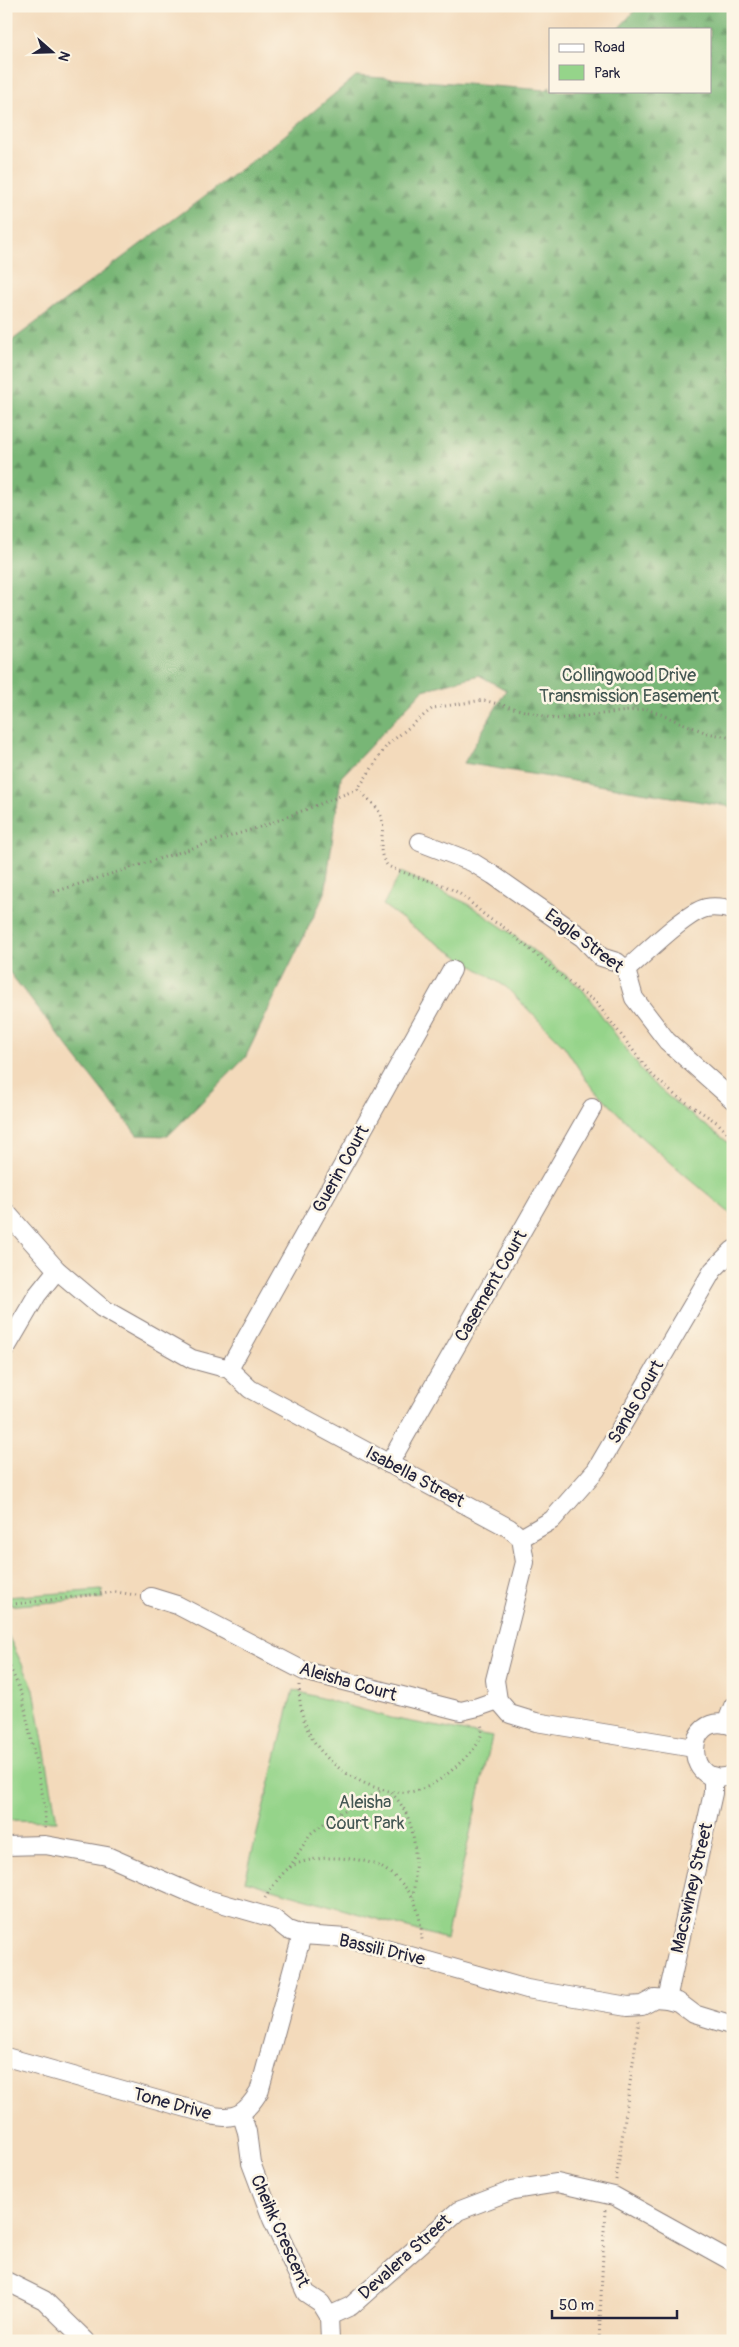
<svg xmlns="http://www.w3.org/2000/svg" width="739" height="2347" font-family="Pangolin,sans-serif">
<defs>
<pattern id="forest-firs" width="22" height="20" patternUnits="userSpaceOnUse" patternTransform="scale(1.25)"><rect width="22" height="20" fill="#78b676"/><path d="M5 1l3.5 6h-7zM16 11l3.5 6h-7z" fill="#629462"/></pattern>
</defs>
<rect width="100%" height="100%" fill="#fcf5e5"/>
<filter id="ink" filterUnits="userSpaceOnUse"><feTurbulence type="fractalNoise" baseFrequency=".02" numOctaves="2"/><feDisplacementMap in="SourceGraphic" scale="10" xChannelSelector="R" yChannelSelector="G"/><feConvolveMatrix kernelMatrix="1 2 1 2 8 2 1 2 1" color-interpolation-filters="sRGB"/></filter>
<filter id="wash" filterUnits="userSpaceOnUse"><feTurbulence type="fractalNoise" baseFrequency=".0096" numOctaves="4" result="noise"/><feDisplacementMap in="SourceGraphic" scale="20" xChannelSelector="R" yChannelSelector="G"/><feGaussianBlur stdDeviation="1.12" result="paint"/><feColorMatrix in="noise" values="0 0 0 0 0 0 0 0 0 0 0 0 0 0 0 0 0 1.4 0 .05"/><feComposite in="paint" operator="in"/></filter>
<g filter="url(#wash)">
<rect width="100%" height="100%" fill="#f3dabb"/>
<!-- green -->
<g fill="#95d48a" stroke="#5c7b62">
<path d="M401 872 468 904 509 932 568 977 583 990 648 1079 677 1104 733 1146V1216L641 1137 587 1081 564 1046 506 987 426 936 383 905Z"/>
<path d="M102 1590 103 1598 6 1606V1597Z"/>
<path d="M6 1631 34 1689 57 1821 6 1820Z"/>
<path d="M293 1690 391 1718 492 1737 446 1939 245 1881Z"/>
</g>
<!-- forest -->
<path fill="url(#forest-firs)" stroke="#4d6c58" d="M639 6H733V807L464 763 506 690 479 675 423 690 341 777 325 893 245 1058 168 1136 137 1135 6 968V345L273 145 356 76 546 90 550 87V91H710V29H618Z"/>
</g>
<g filter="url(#ink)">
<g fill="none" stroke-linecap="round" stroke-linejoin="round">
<!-- minor casing -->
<g stroke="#8a7e7b" stroke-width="20">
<g id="minor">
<path d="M420 842 472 862 493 875 583 938 601 957 617 962 626 970 634 998 667 1041 733 1100"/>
<path d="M626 970C644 955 685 913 706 908 715 906 724 908 733 910"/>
<path d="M6 1212 57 1270 102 1308 192 1359 229 1369 250 1389 509 1528 521 1538 525 1562 495 1680 498 1700 510 1714 536 1722 694 1748"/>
<path d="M6 1348 37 1295 57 1270"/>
<path d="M229 1369 452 970"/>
<path d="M389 1464 592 1108"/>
<path d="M521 1538 552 1520 596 1470 713 1270 733 1250"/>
<path d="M151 1597 177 1605 304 1671 461 1711 478 1707 498 1700"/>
<path d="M726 1724 733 1706"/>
<path d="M733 1726C680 1707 685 1796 733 1774"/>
<path d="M6 1846 45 1845 107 1856 200 1897 273 1918 288 1930 302 1935 347 1938 527 1989 628 2006 642 2005 655 1998 667 1999 678 2002 694 2014 733 2026"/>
<path d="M667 1999 713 1793V1776"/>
<path d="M6 2057 215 2116C238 2120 247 2111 259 2092L302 1935"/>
<path d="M241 2113 247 2132 251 2163 272 2219 306 2293 321 2303 329 2316 330 2341"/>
<path d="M6 2281 44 2300 86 2341"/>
<path d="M329 2316 351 2306 458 2211 513 2190 557 2183 614 2196 733 2262"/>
</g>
</g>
<!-- path -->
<g stroke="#8a7e7b" stroke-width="3" stroke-dasharray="1 4" stroke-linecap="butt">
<path d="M358 789C365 797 381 808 382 820 385 836 375 852 388 866 410 877 436 880 457 892 473 902 485 919 501 925L579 991 595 1001 652 1075 675 1095 718 1123 733 1139"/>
<path d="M54 892 266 825 358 789 387 745 433 708 483 700 555 719 647 709 707 733 733 738"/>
<path d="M6 1605 116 1592 136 1595"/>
<path d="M6 1658 22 1695 45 1807V1829"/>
<path d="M299 1685C299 1732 322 1763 364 1783 382 1791 402 1796 422 1789 438 1783 450 1772 462 1761 474 1750 485 1738 481 1723"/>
<path d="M391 1793C419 1818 417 1863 413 1897"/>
<path d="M290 1867 310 1834 334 1816 380 1791"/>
<path d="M265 1898C270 1889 281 1874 289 1868 309 1854 358 1856 379 1866 391 1872 407 1887 413 1898 419 1911 422 1928 422 1943"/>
<path d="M616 2180 639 2021"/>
<path d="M599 2341 605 2209"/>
</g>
<!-- minor -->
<use href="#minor" stroke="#fff" stroke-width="18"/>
</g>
</g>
<g text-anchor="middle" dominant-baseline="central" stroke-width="5" stroke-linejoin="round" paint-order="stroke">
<!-- park labels -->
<g font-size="18" fill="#445753" stroke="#fcf5e5">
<text x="629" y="675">Collingwood Drive<tspan x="629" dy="21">Transmission Easement</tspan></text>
<text x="365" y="1802">Aleisha<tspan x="365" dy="21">Court Park</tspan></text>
</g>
<!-- street labels -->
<g font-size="18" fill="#22223b" stroke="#fcf5e5">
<text transform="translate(584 941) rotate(37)">Eagle Street</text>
<text transform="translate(341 1169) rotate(-61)">Guerin Court</text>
<text transform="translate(491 1286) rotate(-60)">Casement Court</text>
<text transform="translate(636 1402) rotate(-60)">Sands Court</text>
<text transform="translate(415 1477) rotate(28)">Isabella Street</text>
<text transform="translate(348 1682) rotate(16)">Aleisha Court</text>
<text transform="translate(692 1888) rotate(-77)">Macswiney Street</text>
<text transform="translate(382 1950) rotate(13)">Bassili Drive</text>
<text transform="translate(172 2104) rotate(15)">Tone Drive</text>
<text transform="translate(280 2231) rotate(66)">Cheihk Crescent</text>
<text transform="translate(405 2257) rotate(-42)">Devalera Street</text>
</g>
</g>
<!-- margin -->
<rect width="739" height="2347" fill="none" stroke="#fcf5e5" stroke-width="25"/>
<!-- legend -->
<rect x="549" y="28" width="162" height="65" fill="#fcf5e5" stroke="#a5a1a1"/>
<rect x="559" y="44" width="25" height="8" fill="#ffffff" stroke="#a5a1a1"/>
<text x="594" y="52" font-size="15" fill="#22223b">Road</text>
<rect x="559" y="65" width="25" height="15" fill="#95d48a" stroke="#a5a1a1"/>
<text x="594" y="78" font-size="15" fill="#22223b">Park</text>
<!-- north arrow -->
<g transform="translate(52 52) rotate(110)" stroke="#fcf5e5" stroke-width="4" paint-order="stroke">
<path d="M0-4L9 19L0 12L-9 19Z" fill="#22223b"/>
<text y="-8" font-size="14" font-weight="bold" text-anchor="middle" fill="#22223b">N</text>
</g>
<!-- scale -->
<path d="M552 2310v8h125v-8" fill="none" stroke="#22223b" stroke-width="2.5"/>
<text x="559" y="2310" font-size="15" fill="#22223b" stroke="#fcf5e5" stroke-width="4" paint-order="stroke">50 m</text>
</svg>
